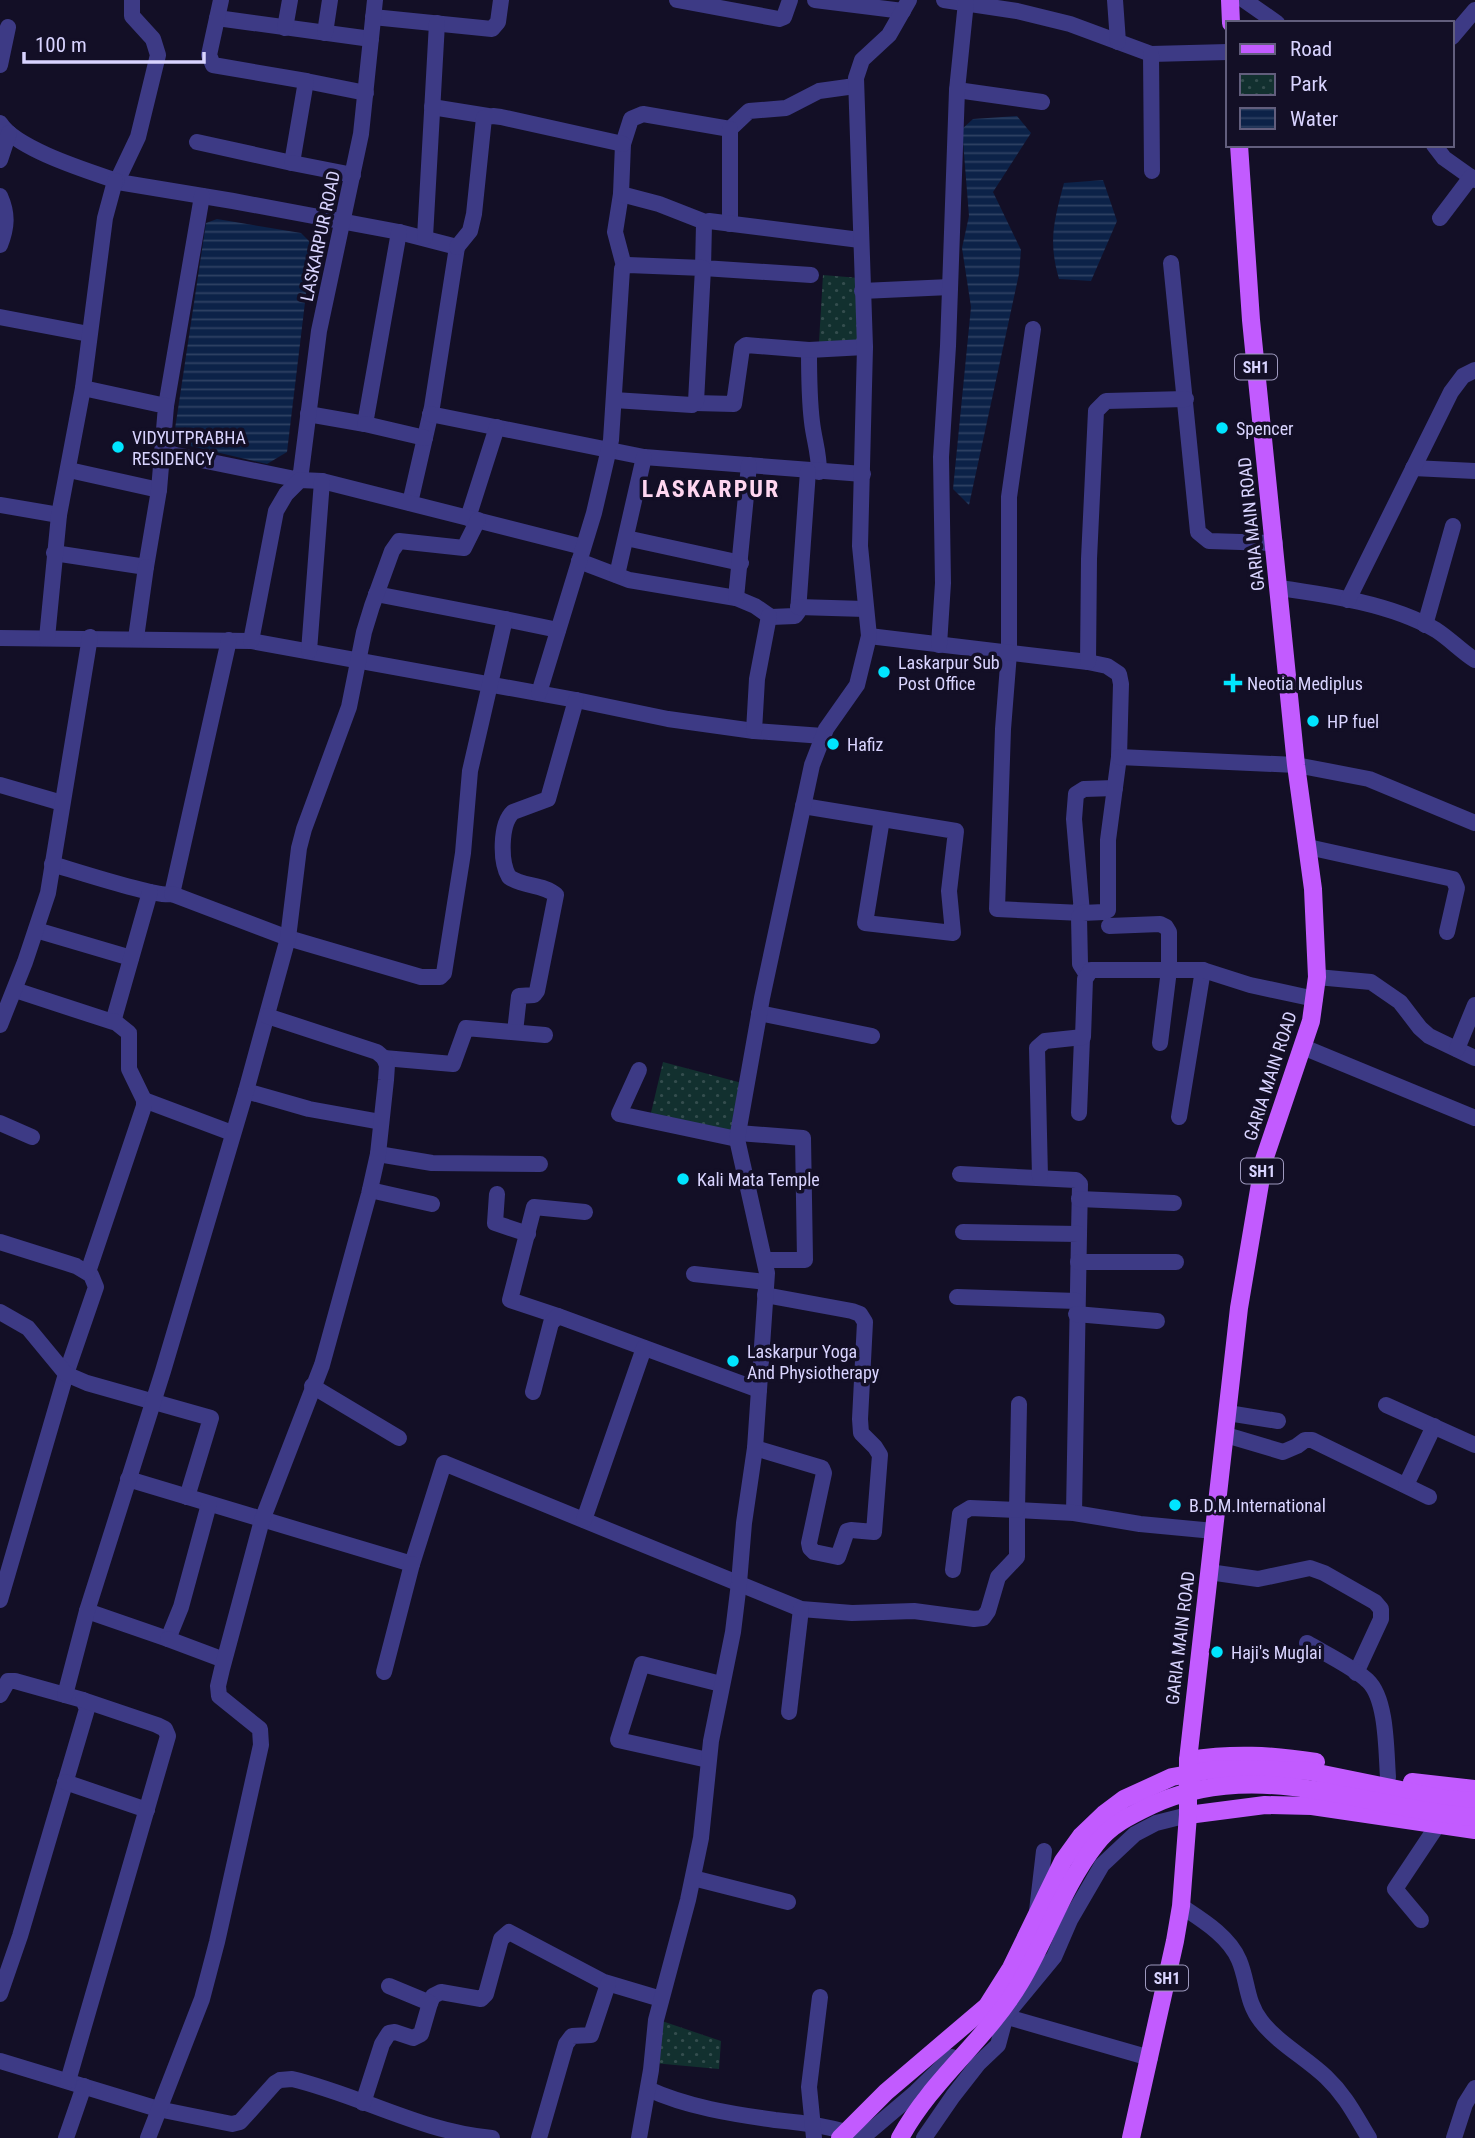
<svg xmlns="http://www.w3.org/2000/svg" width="1475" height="2138" font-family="'Roboto Condensed',sans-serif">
<defs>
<pattern id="park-dots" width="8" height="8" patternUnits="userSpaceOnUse" patternTransform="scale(1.75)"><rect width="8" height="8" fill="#12302f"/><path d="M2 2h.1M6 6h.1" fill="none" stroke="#344d4e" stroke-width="1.8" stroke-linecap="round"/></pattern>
<pattern id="water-rules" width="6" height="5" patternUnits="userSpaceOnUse" patternTransform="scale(1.75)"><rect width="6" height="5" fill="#0c2248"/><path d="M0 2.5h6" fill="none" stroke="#2f4163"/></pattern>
</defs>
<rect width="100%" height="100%" fill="#130f26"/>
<!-- park -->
<g fill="url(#park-dots)">
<path d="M823 275 859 278 861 345 819 342Z"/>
<path d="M663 1062 742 1083 732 1132 650 1117Z"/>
<path d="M656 2019 721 2041 719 2069 653 2063Z"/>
</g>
<!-- water -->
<g fill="url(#water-rules)">
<path d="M1017 116 1031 133 993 192 1021 250 1019 274 969 505 953 489 971 307 962 248 969 216 962 129 973 119Z"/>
<path d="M1103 180 1117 221 1091 281 1059 279C1048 241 1054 221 1064 183Z"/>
<path d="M217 219 301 233 312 244 287 452 267 464 186 445 175 429 206 223Z"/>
</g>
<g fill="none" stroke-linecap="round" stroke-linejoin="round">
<!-- minor -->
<g stroke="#3d3a85" stroke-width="16">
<path d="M132 0V16L153 39 158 55 138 137 118 179V182L233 201 399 232 457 247 432 407 410 503"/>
<path d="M677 0 779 19 784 17 790 0"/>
<path d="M815 0 903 11"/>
<path d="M944 0 1017 11 1070 24 1151 54 1228 52"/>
<path d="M1115 0 1118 42"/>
<path d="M1244 0 1277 23"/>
<path d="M373 17 492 29 498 22 501 0"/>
<path d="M217 18 371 39"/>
<path d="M285 28 290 0"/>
<path d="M325 33 330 0"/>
<path d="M1452 37 1475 10"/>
<path d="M1151 54 1152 171"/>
<path d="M0 65 8 27"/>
<path d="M306 81 366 93"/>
<path d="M957 90 1042 102"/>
<path d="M432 107 488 116"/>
<path d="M0 123C16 149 88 171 117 181"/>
<path d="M197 142 292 163 306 81 213 65 209 55 221 0"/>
<path d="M1434 145 1444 158 1475 180"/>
<path d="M0 160 9 133"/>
<path d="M292 163 353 175"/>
<path d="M621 194 615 232 624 266"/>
<path d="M0 196C8 214 7 227 0 245"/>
<path d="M1440 218 1471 177"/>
<path d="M705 222 659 204 621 194 623 144 631 119 643 114 730 129 749 111 786 108 819 91 855 86"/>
<path d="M730 224V129"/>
<path d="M425 237 437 23"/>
<path d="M457 247 470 231 474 214 484 118 493 116 501 117 623 144"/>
<path d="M1171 263 1198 532 1209 541 1275 543"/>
<path d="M811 275 703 268 704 224 709 221 860 240"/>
<path d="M862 291 950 287"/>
<path d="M0 317 89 334"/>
<path d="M1033 329 1009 497V653L1003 729 997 909 1082 913 1074 819 1076 794 1084 789 1115 788"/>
<path d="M809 350C809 374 809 398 812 422 814 440 819 452 819 472"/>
<path d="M695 403 734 404 742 348 746 345 809 350 865 347"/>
<path d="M166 406 202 196"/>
<path d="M308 414 365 424 399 232"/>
<path d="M430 414 644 457 863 474"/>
<path d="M365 424 425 438"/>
<path d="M162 452 300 480 319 331 361 134 375 0"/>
<path d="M1413 468 1475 471"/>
<path d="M69 470 159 490"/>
<path d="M0 505 59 515"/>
<path d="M468 518 497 427"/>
<path d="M626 538 741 563"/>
<path d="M54 553 146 567 159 490 166 406 83 388"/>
<path d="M579 561 629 580 736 598 755 606 771 617 795 616 798 612 808 471"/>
<path d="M617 575 644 457"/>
<path d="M1279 588C1329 595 1392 604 1436 630 1450 639 1461 651 1475 660"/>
<path d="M736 598 749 465"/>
<path d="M1348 600 1451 392 1463 376 1475 370"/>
<path d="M798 607 865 609"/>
<path d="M505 619 558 630"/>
<path d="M1425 625 1453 526"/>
<path d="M869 636 1088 662 1107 666 1119 674 1121 684 1119 757 1108 840V910L1104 912 1082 913 1079 917 1080 964 1087 975"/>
<path d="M0 638 251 641 576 700 668 719 754 731 823 736"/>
<path d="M47 638 59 515 83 388 105 218 115 181"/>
<path d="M136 638 146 567"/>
<path d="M251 641 276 511 286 494 300 480 322 481 583 547"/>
<path d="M939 645 943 583 941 457 948 346 957 90 966 2"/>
<path d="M309 651 322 481"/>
<path d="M1088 662 1089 559 1096 411 1106 401 1186 399"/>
<path d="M539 693 594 513 611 440 622 269 628 265 703 268 696 402 692 405 614 400"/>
<path d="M754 731 757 679 769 616"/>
<path d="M1119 757 1296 765 1369 779 1475 823"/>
<path d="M0 785 62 803"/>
<path d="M803 806 956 831 949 891 953 933 865 923 882 819"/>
<path d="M1308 847 1453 879 1457 888 1447 932"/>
<path d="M52 864C73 870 158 898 172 894L229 640"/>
<path d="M172 894 288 938 421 977H440L444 973 463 853 470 771 505 619 376 594"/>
<path d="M1109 926 1160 924 1166 927 1169 932V970L1160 1043"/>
<path d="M36 930 131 958"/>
<path d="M1317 977 1371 982 1400 1002 1420 1028 1429 1036 1475 1058"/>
<path d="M15 990 113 1022 150 892"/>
<path d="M759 1013 872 1036"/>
<path d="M0 1025 25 962 48 893 90 637"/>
<path d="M515 1032 519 996 534 995 537 991 556 895C544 884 523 887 509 877 500 862 500 824 513 812L548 799 576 700"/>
<path d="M1303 1047 1475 1118"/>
<path d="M1457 1049 1475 1005"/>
<path d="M384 1058 453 1064 466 1028 545 1035"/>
<path d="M639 1070 619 1114 737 1139"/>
<path d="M246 1091 309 1109 381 1122"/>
<path d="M144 1100 232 1133"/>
<path d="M1079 1113 1082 1038"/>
<path d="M1179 1117 1203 970"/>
<path d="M0 1123 32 1137"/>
<path d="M738 1133 803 1138 805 1260H765"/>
<path d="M378 1154 432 1163 540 1164"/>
<path d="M960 1174 1076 1180 1080 1184 1079 1234"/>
<path d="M1040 1177 1037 1048 1045 1041 1083 1037 1085 979 1091 970H1203L1250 985 1315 999"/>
<path d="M370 1190 432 1204"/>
<path d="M497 1194 495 1223 528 1234"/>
<path d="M1079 1199 1174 1203"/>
<path d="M963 1232 1079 1234 1074 1513"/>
<path d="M0 1242 76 1266 91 1275 96 1287 66 1374 0 1600"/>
<path d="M1078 1262H1176"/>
<path d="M88 1272 144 1106V1100L129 1069V1033L114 1021"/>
<path d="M694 1274 766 1282"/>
<path d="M957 1297 1077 1301"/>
<path d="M0 1312 28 1328 66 1374 87 1383 211 1418 187 1497"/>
<path d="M1076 1314 1157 1321"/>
<path d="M558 1316 510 1300 534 1207 585 1212"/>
<path d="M312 1386 399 1438"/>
<path d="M533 1392 551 1323 558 1316 759 1390"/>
<path d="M1386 1405 1475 1445"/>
<path d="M1228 1413 1278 1421"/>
<path d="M1226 1435 1283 1452 1297 1446 1305 1440H1312L1429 1497"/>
<path d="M755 1448 822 1468 824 1473 809 1543 810 1548 814 1552 838 1557 847 1531 851 1530 874 1532 880 1455 875 1447 861 1433 860 1419 865 1322 860 1314 852 1311 765 1295"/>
<path d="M128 1479 412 1564 444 1463 801 1609 852 1613 914 1611 974 1619 983 1618 988 1611 998 1577 1017 1557V1510L1074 1513 1140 1524 1214 1531"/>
<path d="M1406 1485 1434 1426"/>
<path d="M584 1520 644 1348"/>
<path d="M953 1570 960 1514 970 1508 1017 1510 1019 1404"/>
<path d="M1209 1572 1258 1579 1310 1568 1324 1573 1375 1602 1381 1609V1619L1356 1673"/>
<path d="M87 1611 168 1639 181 1607 209 1504"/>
<path d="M168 1639 224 1660"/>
<path d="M1307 1643C1324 1653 1355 1668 1368 1681 1387 1699 1386 1751 1388 1777"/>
<path d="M384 1672 412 1564"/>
<path d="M0 1695 8 1681H15L83 1700 87 1709 20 1936 0 1994"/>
<path d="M65 1695 87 1611 163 1371 246 1091 288 938 299 848 304 829 349 707 364 632 372 606 392 551 399 541 464 548 478 520"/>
<path d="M789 1712 801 1609"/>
<path d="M708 1760 618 1740 642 1664 721 1684"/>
<path d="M65 1782 147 1810"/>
<path d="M693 1878 788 1902"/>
<path d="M1181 1906C1202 1920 1229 1936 1239 1960 1248 1981 1246 2002 1261 2021 1278 2043 1306 2058 1326 2077 1346 2096 1355 2115 1369 2138"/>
<path d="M1037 1911 1044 1851"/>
<path d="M1421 1920 1395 1889 1437 1826"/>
<path d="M430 2003 433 1996 441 1992 481 1999 486 1994 501 1939 509 1932 604 1982 661 1999"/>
<path d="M997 2014 1150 2058"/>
<path d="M0 2061 158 2109 232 2124 240 2122 275 2083 280 2080 292 2079C360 2095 421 2132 492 2138"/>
<path d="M68 2081 168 1736 165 1729 157 1725 83 1700"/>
<path d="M648 2089C687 2107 732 2114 775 2120 806 2123 835 2127 865 2138"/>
<path d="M363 2103 382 2044 389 2033 395 2032 413 2038 421 2034 430 2003 389 1986"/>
<path d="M863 2137 916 2092 952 2057"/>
<path d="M66 2138 84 2086"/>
<path d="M148 2138 202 1999 217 1942 261 1745 260 1729 219 1696 218 1686 222 1669 262 1520 322 1365 369 1194 378 1154 386 1080 387 1065 384 1058 377 1052 267 1016"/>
<path d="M539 2138 566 2044 572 2036 591 2035 608 1984"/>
<path d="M639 2138 651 2070 656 2020 688 1900 701 1838 711 1741 733 1632 739 1583 744 1523 755 1448 767 1273 737 1139 762 998 812 765 826 729 857 685 869 636 860 546 865 347 856 78 862 60 889 35 909 0"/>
<path d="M814 2138 809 2087 820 1997"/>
<path d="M924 2138 953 2096 978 2064 998 2045 1006 2015 1054 1957 1070 1920 1102 1865 1135 1834 1156 1823 1188 1815"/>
<path d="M1454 2138 1465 2104 1475 2088"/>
</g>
<!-- major -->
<g stroke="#c25bff" stroke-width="18">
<path d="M1230 0 1231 23"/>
<path d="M1188 1760C1234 1753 1270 1755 1316 1762"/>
<path d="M1412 1782 1475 1789"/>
<path d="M1188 1815 1265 1805 1312 1806 1475 1830"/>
<path d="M840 2138 886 2092 987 2006 1011 1968 1063 1861 1081 1836 1104 1814 1124 1799 1172 1777 1211 1770 1246 1769 1308 1771 1445 1799 1475 1801"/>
<path d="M900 2138C932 2079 986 2040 1020 1983 1047 1938 1063 1886 1096 1844 1110 1825 1131 1815 1152 1805 1259 1756 1366 1809 1475 1817"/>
<path d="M1131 2138 1175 1941 1181 1906 1188 1815V1760L1239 1308 1264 1160 1311 1021 1317 977 1313 889 1296 765 1251 320 1239 145"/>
</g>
</g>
<!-- markers -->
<g fill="#00e5ff" stroke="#130f26" stroke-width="2.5">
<circle cx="1222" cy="428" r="7"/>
<circle cx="118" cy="447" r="7"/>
<circle cx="884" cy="672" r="7"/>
<path d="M1229.5 672.5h7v7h7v7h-7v7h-7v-7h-7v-7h7z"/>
<circle cx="1313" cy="721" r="7"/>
<circle cx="833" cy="744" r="7"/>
<circle cx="683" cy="1179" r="7"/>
<circle cx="733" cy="1361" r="7"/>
<circle cx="1175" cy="1505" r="7"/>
<circle cx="1217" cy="1652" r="7"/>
</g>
<g text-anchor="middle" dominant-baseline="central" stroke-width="7" stroke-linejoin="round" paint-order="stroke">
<!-- shield labels -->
<g fill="#130f26" stroke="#9e99be" stroke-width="2">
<rect x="1235" y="354.5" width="42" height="25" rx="5"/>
<rect x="1241" y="1158.5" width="42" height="25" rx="5"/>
<rect x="1146" y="1965.5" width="42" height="25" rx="5"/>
</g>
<g font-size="16" font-weight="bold" fill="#d9d4ff">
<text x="1256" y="367">SH1</text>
<text x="1262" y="1171">SH1</text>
<text x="1167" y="1978">SH1</text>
</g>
<!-- street labels -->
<g font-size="18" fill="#d9d4ff" stroke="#130f26">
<text transform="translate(320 236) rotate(-78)">LASKARPUR ROAD</text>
<text transform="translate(1251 524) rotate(-96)">GARIA MAIN ROAD</text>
<text transform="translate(1270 1076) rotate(-72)">GARIA MAIN ROAD</text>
<text transform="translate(1180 1638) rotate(-83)">GARIA MAIN ROAD</text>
</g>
<!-- poi labels -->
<g font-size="18" fill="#d9d4ff" stroke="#130f26" text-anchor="start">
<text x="1236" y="428">Spencer</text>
<text x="132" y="437">VIDYUTPRABHA<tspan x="132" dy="21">RESIDENCY</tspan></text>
<text x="898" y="662">Laskarpur Sub<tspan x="898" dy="21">Post Office</tspan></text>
<text x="1247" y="683">Neotia Mediplus</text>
<text x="1327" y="721">HP fuel</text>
<text x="847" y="744">Hafiz</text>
<text x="697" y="1179">Kali Mata Temple</text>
<text x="747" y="1351">Laskarpur Yoga<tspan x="747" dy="21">And Physiotherapy</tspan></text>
<text x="1189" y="1505">B.D.M.International</text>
<text x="1231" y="1652">Haji's Muglai</text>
</g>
<!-- district labels -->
<g font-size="24" font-weight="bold" letter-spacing="2" fill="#ffd6f0" stroke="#130f26">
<text x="711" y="489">LASKARPUR</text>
</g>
</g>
<!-- legend -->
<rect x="1226" y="21" width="228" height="126" fill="#130f26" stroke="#625e7d" stroke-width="2"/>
<rect x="1240" y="44" width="35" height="10" fill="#c25bff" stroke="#625e7d" stroke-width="2"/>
<text x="1290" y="56" font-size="21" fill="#d9d4ff">Road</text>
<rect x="1240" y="74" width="35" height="21" fill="url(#park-dots)" stroke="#625e7d" stroke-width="2"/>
<text x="1290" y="91" font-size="21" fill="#d9d4ff">Park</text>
<rect x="1240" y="108" width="35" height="21" fill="url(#water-rules)" stroke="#625e7d" stroke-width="2"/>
<text x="1290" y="126" font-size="21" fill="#d9d4ff">Water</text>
<!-- scale -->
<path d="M24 52v10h180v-10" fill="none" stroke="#d9d4ff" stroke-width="3.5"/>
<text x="35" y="52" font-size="21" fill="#d9d4ff" stroke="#130f26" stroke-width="5" paint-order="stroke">100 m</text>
</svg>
